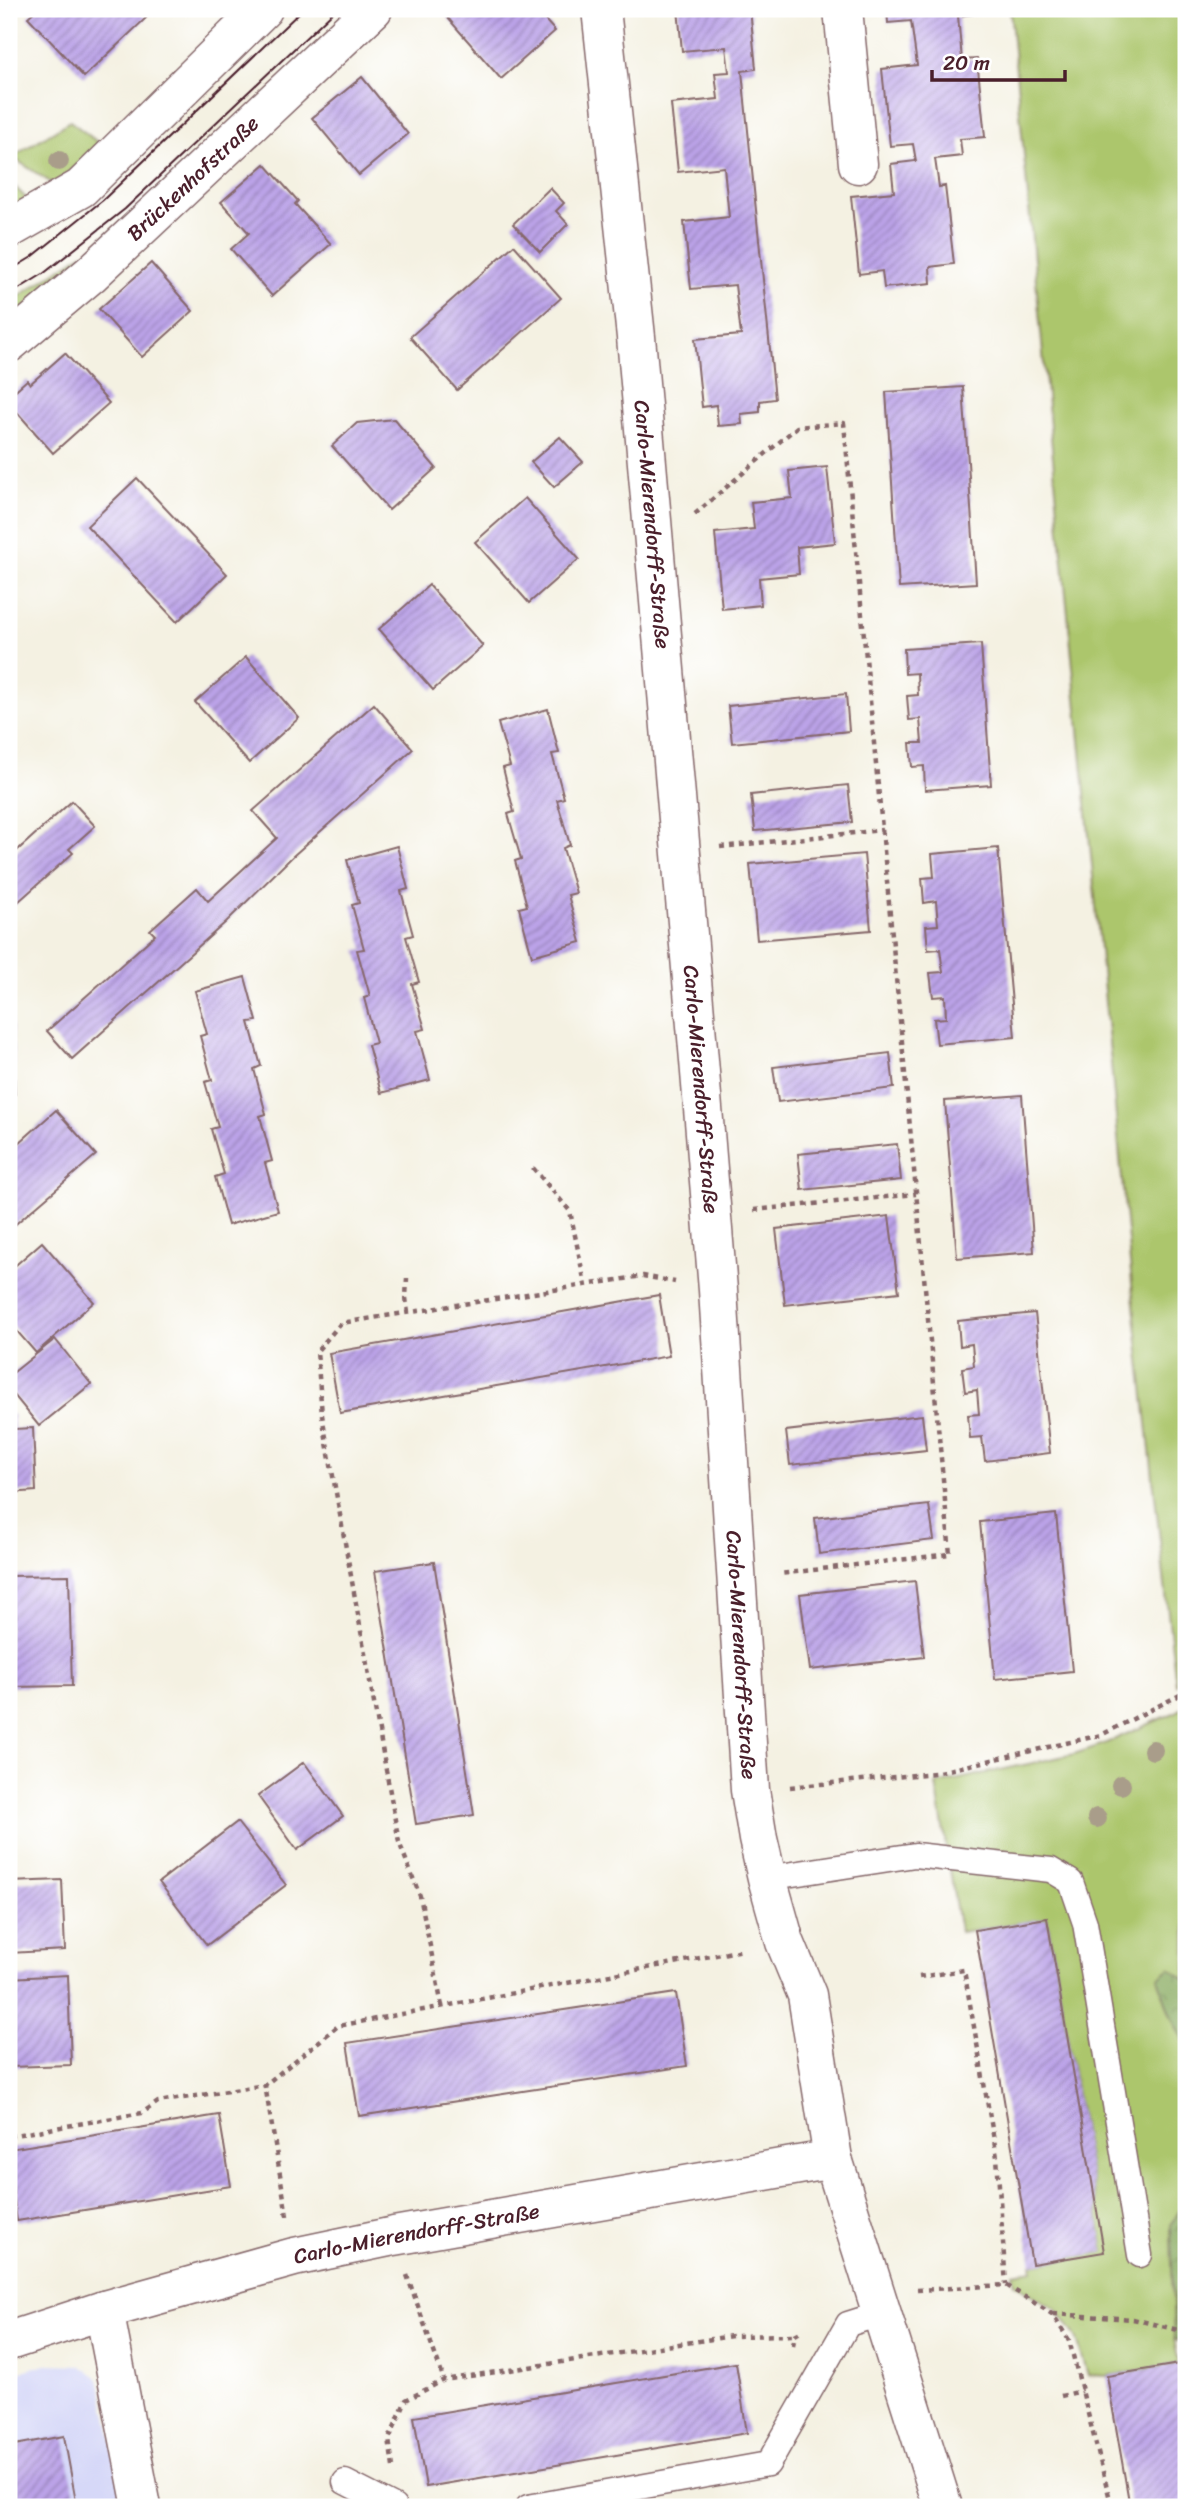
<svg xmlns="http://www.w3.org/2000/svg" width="1195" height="2516" font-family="Sriracha,sans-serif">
<defs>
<pattern id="forest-crowns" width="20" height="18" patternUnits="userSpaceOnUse" patternTransform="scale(1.75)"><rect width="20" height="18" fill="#89ab60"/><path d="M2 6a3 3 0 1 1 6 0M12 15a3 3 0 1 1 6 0" fill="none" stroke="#728b4f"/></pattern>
<pattern id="building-hatch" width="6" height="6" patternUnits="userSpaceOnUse" patternTransform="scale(1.75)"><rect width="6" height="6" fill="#bba3e8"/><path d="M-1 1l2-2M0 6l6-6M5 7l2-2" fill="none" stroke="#9a84bc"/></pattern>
</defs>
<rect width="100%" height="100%" fill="#fff"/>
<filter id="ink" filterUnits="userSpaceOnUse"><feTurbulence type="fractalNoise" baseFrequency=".0143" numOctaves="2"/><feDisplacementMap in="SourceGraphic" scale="14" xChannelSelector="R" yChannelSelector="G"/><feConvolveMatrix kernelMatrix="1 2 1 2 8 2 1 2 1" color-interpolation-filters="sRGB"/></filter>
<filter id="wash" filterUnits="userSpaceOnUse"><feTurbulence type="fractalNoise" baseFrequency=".00686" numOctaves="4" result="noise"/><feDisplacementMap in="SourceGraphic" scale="28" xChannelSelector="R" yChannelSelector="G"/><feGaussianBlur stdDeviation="1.57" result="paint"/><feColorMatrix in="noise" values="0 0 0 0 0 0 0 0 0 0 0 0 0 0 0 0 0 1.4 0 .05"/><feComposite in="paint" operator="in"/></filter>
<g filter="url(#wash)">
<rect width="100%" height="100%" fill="#f4f1e2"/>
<!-- built -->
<path fill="#d6d8f8" d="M46 2364 80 2365 99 2378 126 2507H9V2375Z"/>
<!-- green -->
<g fill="#acc66c" stroke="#7b724c" stroke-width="2">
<path d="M1010 9H1186V1678L1176 1685 1135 1315Z"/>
<path d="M70 121 104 147 53 184 12 157Z"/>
<path d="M9 181 28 200 9 211Z"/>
<path d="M82 254 81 260 9 323V303Z"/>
<path d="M1186 1706V1980L1185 1977 1182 2039 1186 2041V2200L1171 2225 1174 2339 1179 2364 1107 2376 1088 2375 1076 2337 1057 2310 1015 2284 1013 2273 1033 2270 1032 2264 1104 2252 1047 1919 960 1932 936 1784 1074 1754 1104 1744 1176 1712Z"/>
</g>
<!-- forest -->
<g fill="url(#forest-crowns)" stroke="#6a6546" stroke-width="2">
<path d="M1170 1968 1186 1980V2041C1173 2031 1164 1994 1158 1978Z"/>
<path d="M1186 2200V2346L1174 2339 1171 2225Z"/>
</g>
<g id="blocks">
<!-- building -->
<g fill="url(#building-hatch)">
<path d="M37 9H138L146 18 84 77 28 17Z"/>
<path d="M440 9H535L555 31 501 79Z"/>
<path d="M678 9H750L756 69 742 71 775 399 760 401V412L741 414 742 424 718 426 716 405 702 407 695 339 741 335 735 285 691 289 684 222 729 217 724 167 678 172 671 104 718 99 715 73 729 72 726 47 682 51Z"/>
<path d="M887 9H982L983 13 958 16 962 60 977 59 985 137 960 139 962 156 935 159 939 187 945 186 954 264 930 267 931 283 884 288 882 271 859 274 851 196 894 192 891 164 916 161 913 144 890 146 882 69 917 65 911 21 888 23Z"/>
<path d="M362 77 408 134 359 175 312 118Z"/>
<path d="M265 164 298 201 295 204 331 244 272 296 231 249 249 233 221 202Z"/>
<path d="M550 188 564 203 556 211 568 224 540 252 513 224Z"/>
<path d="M514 245 561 298 457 390 410 337Z"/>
<path d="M151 263 193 311 142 357 99 309Z"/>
<path d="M65 353 109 403 53 453 9 403V396L27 380 30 384Z"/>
<path d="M963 387 976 583 899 588 886 392Z"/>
<path d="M394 419 436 468 389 510 332 446 357 423Z"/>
<path d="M560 437 583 462 554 487 531 462Z"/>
<path d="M827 467 835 543 797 547 799 574 759 578 761 605 722 609 715 533 754 529 751 502 792 498 789 471Z"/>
<path d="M137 478 227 574 177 622 87 526Z"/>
<path d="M525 498 579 559 529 603 475 542Z"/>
<path d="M429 585 483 646 433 690 379 629Z"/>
<path d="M981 644 991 785 925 790 924 766 912 767 910 743H922L920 719 909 720 907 696 918 695 917 673 905 674 904 649Z"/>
<path d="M246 657 299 718 249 763 195 702Z"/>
<path d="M846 694 849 731 732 743 728 706Z"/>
<path d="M374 704 413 749 293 856 226 922 72 1059 47 1031 155 935 150 930 197 888 208 901 277 838 253 811Z"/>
<path d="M548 709 559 753 552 754 564 798 557 800 570 845 563 848 576 893 568 895 581 942 532 956 519 908 527 906 515 861 521 859 508 814 514 812 503 768 510 766 498 723Z"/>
<path d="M848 785 852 822 755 831 751 795Z"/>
<path d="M72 801 95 826 69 849 73 853 9 910V858Z"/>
<path d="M397 846 408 889 401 891 413 935 406 937 419 982 412 984 425 1029 417 1031 430 1080 381 1093 368 1045 376 1043 364 998 370 996 357 950 364 949 352 905 359 903 347 860Z"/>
<path d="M998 848 1015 1037 937 1044 934 1019 946 1018 945 996 933 997 930 973 943 972 940 949 928 950 926 926 938 925 936 901 924 903 922 878 934 877 932 854Z"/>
<path d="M864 854 871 930 757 940 750 864Z"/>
<path d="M245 977 257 1021 249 1022 261 1066 254 1069 266 1114 260 1116 272 1161 265 1163 278 1211 228 1225 215 1177 224 1174 211 1129 218 1127 205 1082 212 1080 200 1036 207 1034 195 991Z"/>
<path d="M9 996H11L15 1094H9Z"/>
<path d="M890 1053 894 1088 778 1102 773 1067Z"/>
<path d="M1022 1095 1034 1252 957 1258 945 1101Z"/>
<path d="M56 1110 96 1155 11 1228 9 1225V1152Z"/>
<path d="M897 1144 901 1180 802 1190 798 1154Z"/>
<path d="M889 1216 899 1292 785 1305 776 1229Z"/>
<path d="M42 1242 94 1302 36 1353 9 1322V1271Z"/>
<path d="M659 1295 669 1356 340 1413 329 1353Z"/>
<path d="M1035 1313 1050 1453 985 1461 982 1437 970 1438 968 1415 979 1414 977 1390 965 1392 962 1368 974 1366 972 1344 960 1346 958 1321Z"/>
<path d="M55 1339 91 1384 39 1426 9 1389V1376Z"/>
<path d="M13 1414 14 1429 33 1428 36 1491 9 1493V1415Z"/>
<path d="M922 1415 926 1450 790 1465 786 1431Z"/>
<path d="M929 1505 934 1540 819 1554 815 1518Z"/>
<path d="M1056 1514 1072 1671 995 1679 980 1522Z"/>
<path d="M434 1562 474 1815 416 1824 375 1571Z"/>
<path d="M69 1575 72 1686 9 1687V1576Z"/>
<path d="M915 1581 924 1657 810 1670 800 1594Z"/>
<path d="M304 1762 343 1816 297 1850 258 1796Z"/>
<path d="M237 1822 286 1885 207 1945 159 1882Z"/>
<path d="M62 1880 65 1950 9 1953V1882Z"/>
<path d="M1047 1918 1104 2252 1032 2264 975 1930Z"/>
<path d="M68 1975 71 2065 9 2067V1978Z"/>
<path d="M676 1993 687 2066 359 2116 347 2043Z"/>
<path d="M219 2115 231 2186 17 2221 9 2165V2149Z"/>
<path d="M736 2363 747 2433 426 2487 414 2417Z"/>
<path d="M1179 2364 1186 2406V2507H1130L1107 2376Z"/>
<path d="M64 2436 77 2507H9V2446Z"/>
</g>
</g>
</g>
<g filter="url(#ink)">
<use href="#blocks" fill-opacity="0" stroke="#86686b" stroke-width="2"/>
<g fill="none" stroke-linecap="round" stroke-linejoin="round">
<!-- service casing -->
<g stroke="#86686b" stroke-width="27">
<g id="service">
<path d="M767 1878 915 1855 1051 1870 1071 1882 1085 1923 1140 2255"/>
<path d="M345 2482 394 2507"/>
<path d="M528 2507 768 2464 848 2324 883 2313"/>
</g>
</g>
<!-- minor casing -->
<g stroke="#86686b" stroke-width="41">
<g id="minor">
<path id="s1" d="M601 9 636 337 699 1060 718 1290 750 1790 758 1839 767 1878 785 1942 807 1995 833 2159 943 2507"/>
<path d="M843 9 858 164"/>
<path d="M9 229 81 188 263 9"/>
<path id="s2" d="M9 343 91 274 373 9"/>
<path d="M104 2310 142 2507"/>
<path id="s3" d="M9 2341 104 2310 294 2257 394 2236 833 2159"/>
</g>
</g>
<!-- path -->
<g stroke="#86686b" stroke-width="4.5" stroke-dasharray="5 5" stroke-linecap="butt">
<path d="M695 514 797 427 844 423 950 1554 779 1574"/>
<path d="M720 847 882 830"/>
<path d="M533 1168 570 1211 585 1284"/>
<path d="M754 1210 916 1194"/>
<path d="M407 1278 406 1298 408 1313"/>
<path d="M790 1787 935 1773 1101 1735 1186 1692"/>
<path d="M919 1977 964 1970 997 2157 1006 2285"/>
<path d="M442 2006 420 1896 399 1842 322 1415 317 1351 341 1323 643 1276 675 1282"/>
<path d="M9 2136 142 2113 158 2102 265 2085"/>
<path d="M287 2216 265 2085 338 2026 743 1950"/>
<path d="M407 2275 444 2380"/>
<path d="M917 2290 1006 2285 1052 2314 1069 2340 1112 2507"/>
<path d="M1053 2314 1133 2319 1186 2332"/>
<path d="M793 2345 795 2335 802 2331"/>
<path d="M1061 2396 1082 2391"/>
<path d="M393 2467 389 2439 406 2400 444 2380 732 2336 795 2335"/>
</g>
<!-- service -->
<use href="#service" stroke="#fff" stroke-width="24"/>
<!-- minor -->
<use href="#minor" stroke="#fff" stroke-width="38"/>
<!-- tram -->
<g stroke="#4a1f2b" stroke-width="2">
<path d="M9 271 32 257 103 200 303 9"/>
<path d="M9 295 43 274 125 209 336 9"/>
</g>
</g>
<!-- trees -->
<g fill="#a99d8a">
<circle cx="59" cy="161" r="10"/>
<circle cx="1153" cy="1750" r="10"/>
<circle cx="1121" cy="1785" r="10"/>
<circle cx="1097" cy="1818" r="10"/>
</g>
</g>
<g text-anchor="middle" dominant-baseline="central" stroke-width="6" stroke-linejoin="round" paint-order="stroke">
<!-- street labels -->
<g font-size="21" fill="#4a1f2b" stroke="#fff">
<text stroke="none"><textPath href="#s2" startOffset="247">Brückenhofstraße</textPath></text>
<text stroke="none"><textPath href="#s1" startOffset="518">Carlo-Mierendorff-Straße</textPath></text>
<text stroke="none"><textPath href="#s1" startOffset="1085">Carlo-Mierendorff-Straße</textPath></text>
<text stroke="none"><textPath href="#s1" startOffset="1652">Carlo-Mierendorff-Straße</textPath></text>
<text stroke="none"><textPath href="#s3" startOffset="422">Carlo-Mierendorff-Straße</textPath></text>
</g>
</g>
<!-- margin -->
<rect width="1195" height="2516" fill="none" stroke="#fff" stroke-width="35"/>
<!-- scale -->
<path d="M932 70v10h133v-10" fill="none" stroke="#4a1f2b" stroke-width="3.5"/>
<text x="943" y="70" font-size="21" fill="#4a1f2b" stroke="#ffffff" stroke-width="5" paint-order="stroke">20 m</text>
</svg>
